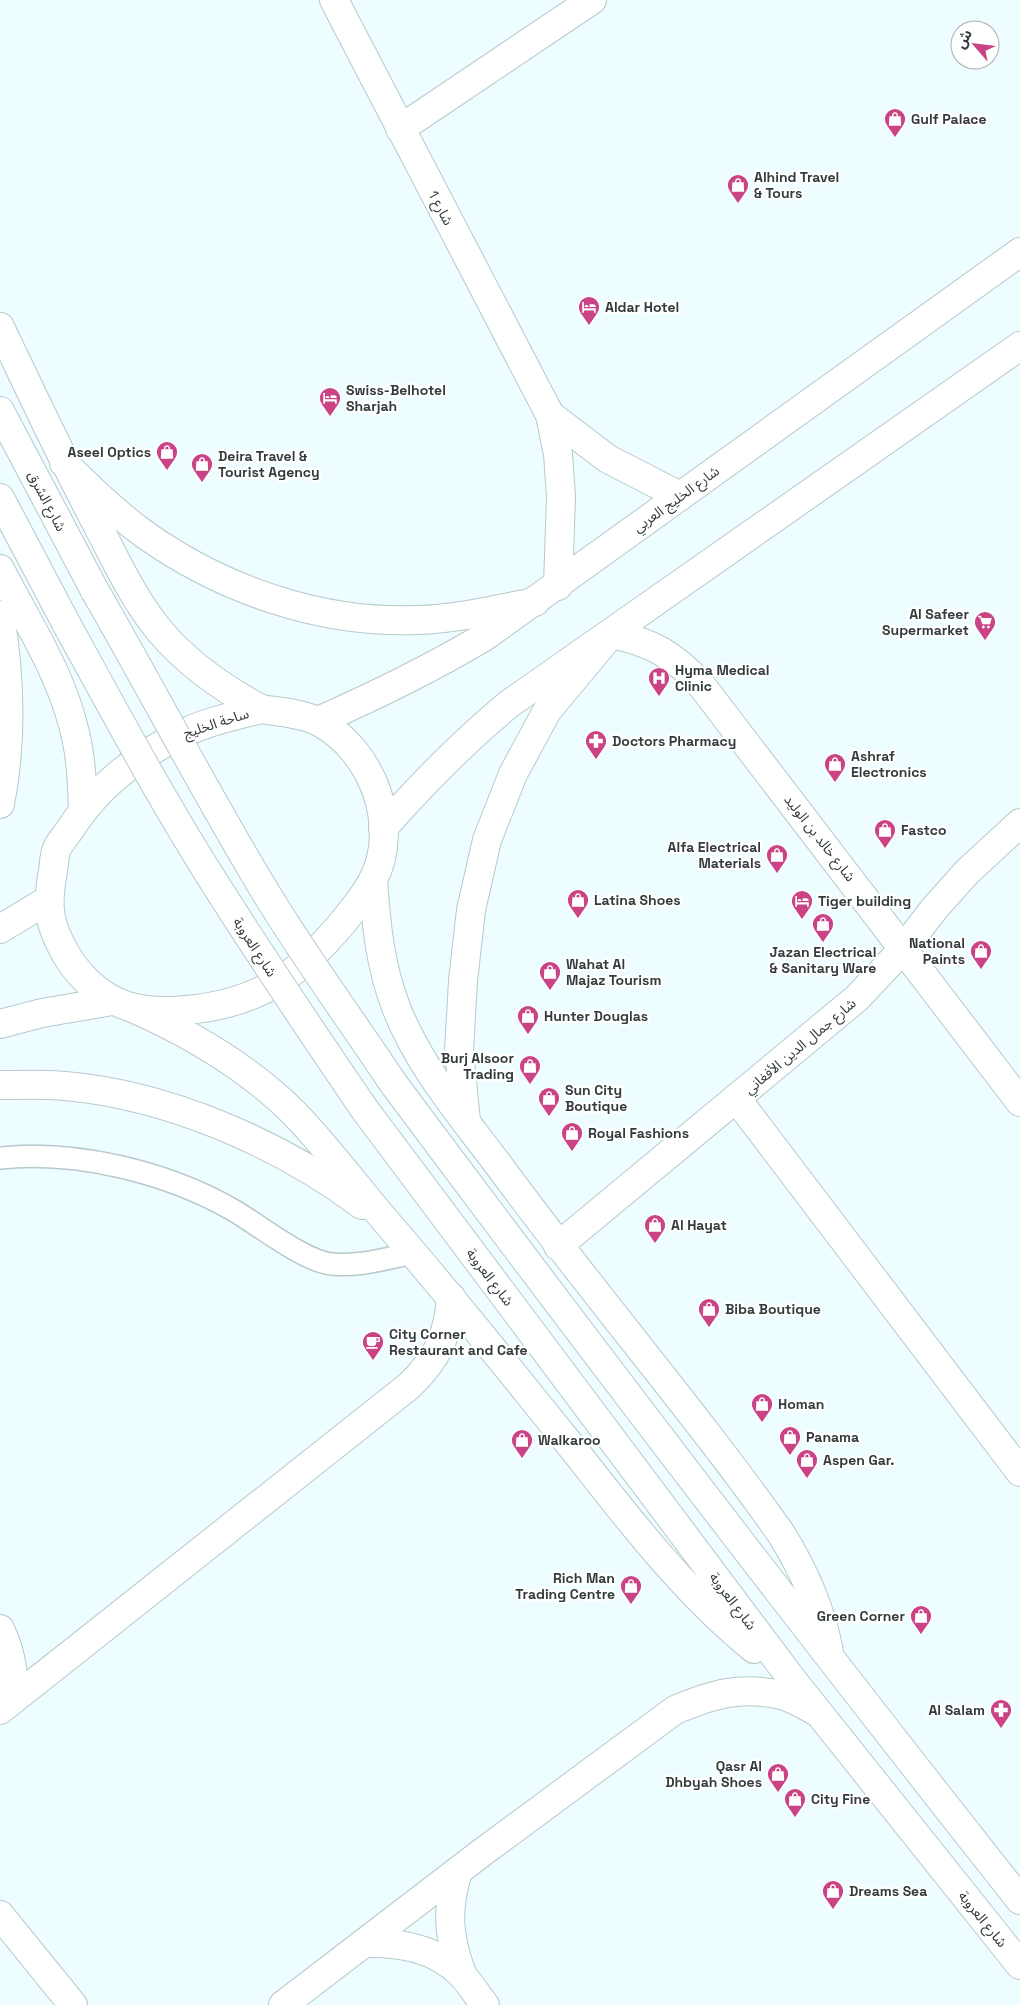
<svg xmlns="http://www.w3.org/2000/svg" width="1020" height="2005" font-family="'Space Grotesk','Noto Sans Arabic',sans-serif">
<rect width="100%" height="100%" fill="#eefdff"/>
<g fill="none" stroke-linecap="round" stroke-linejoin="round">
<!-- service casing -->
<g stroke="#b7c9cb" stroke-width="24">
<path id="service" d="M0 1158C76 1150 167 1172 233 1210 259 1225 305 1262 332 1264 359 1267 388 1258 414 1253"/>
</g>
<!-- minor casing -->
<g stroke="#b7c9cb" stroke-width="30">
<g id="minor">
<path d="M334 0 550 415 558 454 561 496 558 586"/>
<path d="M400 129 592 0"/>
<path d="M550 415 608 459 680 496"/>
<path d="M611 634C652 642 674 655 702 686L1020 1102"/>
<path d="M736 1098 1020 1472"/>
<path d="M558 1246 857 998 904 948 934 909 967 872 1020 823"/>
<path d="M0 1629C11 1652 15 1674 13 1699"/>
<path d="M0 1710 409 1386C438 1358 448 1336 451 1297"/>
<path d="M458 1871C446 1911 448 1935 462 1974"/>
<path d="M0 1915 73 2005"/>
<path d="M364 1943C400 1942 435 1948 461 1974 470 1983 477 1995 485 2005"/>
<path d="M283 2005 484 1851 675 1710C713 1694 740 1686 781 1695 793 1698 806 1706 817 1712"/>
</g>
</g>
<!-- secondary casing -->
<g stroke="#b7c9cb" stroke-width="30">
<g id="secondary">
<path d="M261 709C279 712 302 713 319 722 372 750 401 825 373 880 366 894 354 908 344 921 299 975 258 1004 186 1010 167 1012 144 1011 127 1006 97 996 73 971 60 943 47 918 48 898 53 871 54 865 54 857 56 851 58 844 65 837 69 831 96 788 135 757 180 735 205 722 234 716 261 709Z"/>
<path d="M318 721C375 696 430 669 484 637L1020 252"/>
<path d="M383 828C423 783 463 742 509 704L1020 346"/>
<path d="M0 929 48 900"/>
<path d="M0 1024 42 1013 112 1001"/>
</g>
</g>
<!-- primary casing -->
<g stroke="#b7c9cb" stroke-width="30">
<g id="primary">
<path d="M0 327C33 396 65 465 101 532 118 565 135 601 159 630 187 664 222 688 261 709"/>
<path d="M0 411 95 591"/>
<path d="M64 463C90 488 115 513 144 534 223 590 321 624 418 620 457 619 497 609 535 602"/>
<path d="M0 498 67 625"/>
<path d="M0 569C26 620 59 670 73 725 81 753 82 781 83 809"/>
<path d="M0 615C10 676 12 743 0 804"/>
<path d="M373 880C376 923 380 966 396 1007 419 1067 462 1116 500 1167 591 1291 691 1407 780 1532 804 1570 821 1608 829 1652"/>
<path d="M130 1007C190 1033 246 1066 293 1112 328 1148 358 1189 390 1226 454 1300 514 1375 575 1451 630 1521 684 1592 754 1649"/>
<path d="M393 1083C598 1358 807 1631 1020 1900"/>
<path d="M0 1085C21 1085 44 1084 65 1086 168 1095 279 1143 362 1205"/>
<path d="M365 1110 791 1678 1020 1965"/>
<path d="M466 1121 459 1051 463 981 471 910 487 840 513 774 547 711 611 634"/>
</g>
</g>
<!-- service -->
<use href="#service" stroke="#fff" stroke-width="21"/>
<!-- minor -->
<use href="#minor" stroke="#fff" stroke-width="28"/>
<!-- secondary -->
<use href="#secondary" stroke="#fff" stroke-width="28"/>
<!-- primary -->
<use href="#primary" stroke="#fff" stroke-width="28"/>
<!-- primary-bridge casing -->
<g stroke="#b7c9cb" stroke-width="30" stroke-linecap="butt">
<g id="primary-bridge">
<path d="M95 591C152 690 204 790 263 888 303 955 350 1018 393 1083"/>
<path d="M67 625C112 707 157 791 207 871 258 952 311 1031 365 1110"/>
</g>
</g>
<!-- primary-bridge -->
<use href="#primary-bridge" stroke="#fff" stroke-width="28"/>
</g>
<!-- icons -->
<defs>
<g id="shop-pin" transform="scale(1.125)"><path d="M0 17L-7.5 6A9.5 9.5 0 1 1 7.5 6Z" fill="#ca4384" stroke="#fff"/><path d="M-5-2.5h2.3a2.7 3.5 0 0 1 5.4 0H5L5.5 6h-11ZM-1.5-2.5h3a1.5 2.3 0 0 0-3 0Z" fill="#fff"/></g>
<g id="hotel-pin" transform="scale(1.125)"><path d="M0 17L-7.5 6A9.5 9.5 0 1 1 7.5 6Z" fill="#ca4384" stroke="#fff"/><path d="M-6-4.5h1.5V1H6V5H4.5V3h-9V5H-6ZM-4 0a1.8 1.8 0 1 1 3.6 0ZM.5 0V-2.5h3Q6-2.5 6 0Z" fill="#fff"/></g>
<g id="supermarket-pin" transform="scale(1.125)"><path d="M0 17L-7.5 6A9.5 9.5 0 1 1 7.5 6Z" fill="#ca4384" stroke="#fff"/><path d="M-6-5.5h2.5l.6 2H6L4.5 2H-2.5L-4.4-4H-6ZM-1.5 3.2a1.3 1.3 0 1 0 .1 0ZM3 3.2a1.3 1.3 0 1 0 .1 0Z" fill="#fff"/></g>
<g id="hospital-pin" transform="scale(1.125)"><path d="M0 17L-7.5 6A9.5 9.5 0 1 1 7.5 6Z" fill="#ca4384" stroke="#fff"/><path d="M-5-5h3v3.5h4V-5h3V5h-3V1.5h-4V5h-3Z" fill="#fff"/></g>
<g id="pharmacy-pin" transform="scale(1.125)"><path d="M0 17L-7.5 6A9.5 9.5 0 1 1 7.5 6Z" fill="#ca4384" stroke="#fff"/><path d="M-2-6h4v4h4v4h-4v4h-4v-4h-4v-4h4Z" fill="#fff"/></g>
<g id="cafe-pin" transform="scale(1.125)"><path d="M0 17L-7.5 6A9.5 9.5 0 1 1 7.5 6Z" fill="#ca4384" stroke="#fff"/><path d="M-5.5-4.5H6V0H3Q3 3.5 0 3.5H-2.5Q-5.5 3.5-5.5 0ZM3-3.2v2h1.7v-2ZM-6 4.5H4V6H-6Z" fill="#fff"/></g>
</defs>
<g fill-rule="evenodd">
<use href="#shop-pin" x="895" y="119"/>
<use href="#shop-pin" x="738" y="185"/>
<use href="#hotel-pin" x="589" y="307"/>
<use href="#hotel-pin" x="330" y="398"/>
<use href="#shop-pin" x="167" y="452"/>
<use href="#shop-pin" x="202" y="464"/>
<use href="#supermarket-pin" x="985" y="622"/>
<use href="#hospital-pin" x="659" y="678"/>
<use href="#pharmacy-pin" x="596" y="741"/>
<use href="#shop-pin" x="835" y="764"/>
<use href="#shop-pin" x="885" y="830"/>
<use href="#shop-pin" x="777" y="855"/>
<use href="#shop-pin" x="578" y="900"/>
<use href="#hotel-pin" x="802" y="901"/>
<use href="#shop-pin" x="823" y="924"/>
<use href="#shop-pin" x="981" y="951"/>
<use href="#shop-pin" x="550" y="972"/>
<use href="#shop-pin" x="528" y="1016"/>
<use href="#shop-pin" x="530" y="1066"/>
<use href="#shop-pin" x="549" y="1098"/>
<use href="#shop-pin" x="572" y="1133"/>
<use href="#shop-pin" x="655" y="1225"/>
<use href="#shop-pin" x="709" y="1309"/>
<use href="#cafe-pin" x="373" y="1342"/>
<use href="#shop-pin" x="762" y="1404"/>
<use href="#shop-pin" x="790" y="1437"/>
<use href="#shop-pin" x="522" y="1440"/>
<use href="#shop-pin" x="807" y="1460"/>
<use href="#shop-pin" x="631" y="1586"/>
<use href="#shop-pin" x="921" y="1616"/>
<use href="#pharmacy-pin" x="1001" y="1710"/>
<use href="#shop-pin" x="778" y="1774"/>
<use href="#shop-pin" x="795" y="1799"/>
<use href="#shop-pin" x="833" y="1891"/>
</g>
<g text-anchor="middle" dominant-baseline="central" stroke-width="4.5" stroke-linejoin="round" paint-order="stroke">
<!-- poi labels -->
<g font-size="14" font-weight="bold" fill="#333b3c" stroke="#fff" text-anchor="start">
<text x="911" y="119">Gulf Palace</text>
<text x="754" y="177">Alhind Travel<tspan x="754" dy="16">&amp; Tours</tspan></text>
<text x="605" y="307">Aldar Hotel</text>
<text x="346" y="390">Swiss-Belhotel<tspan x="346" dy="16">Sharjah</tspan></text>
<text x="151" y="452" text-anchor="end">Aseel Optics</text>
<text x="218" y="456">Deira Travel &amp;<tspan x="218" dy="16">Tourist Agency</tspan></text>
<text x="969" y="614" text-anchor="end">Al Safeer<tspan x="969" dy="16">Supermarket</tspan></text>
<text x="675" y="670">Hyma Medical<tspan x="675" dy="16">Clinic</tspan></text>
<text x="612" y="741">Doctors Pharmacy</text>
<text x="851" y="756">Ashraf<tspan x="851" dy="16">Electronics</tspan></text>
<text x="901" y="830">Fastco</text>
<text x="761" y="847" text-anchor="end">Alfa Electrical<tspan x="761" dy="16">Materials</tspan></text>
<text x="594" y="900">Latina Shoes</text>
<text x="818" y="901">Tiger building</text>
<text x="965" y="943" text-anchor="end">National<tspan x="965" dy="16">Paints</tspan></text>
<text x="823" y="952" text-anchor="middle">Jazan Electrical<tspan x="823" dy="16">&amp; Sanitary Ware</tspan></text>
<text x="566" y="964">Wahat Al<tspan x="566" dy="16">Majaz Tourism</tspan></text>
<text x="544" y="1016">Hunter Douglas</text>
<text x="514" y="1058" text-anchor="end">Burj Alsoor<tspan x="514" dy="16">Trading</tspan></text>
<text x="565" y="1090">Sun City<tspan x="565" dy="16">Boutique</tspan></text>
<text x="588" y="1133">Royal Fashions</text>
<text x="671" y="1225">Al Hayat</text>
<text x="725" y="1309">Biba Boutique</text>
<text x="389" y="1334">City Corner<tspan x="389" dy="16">Restaurant and Cafe</tspan></text>
<text x="778" y="1404">Homan</text>
<text x="806" y="1437">Panama</text>
<text x="538" y="1440">Walkaroo</text>
<text x="823" y="1460">Aspen Gar.</text>
<text x="615" y="1578" text-anchor="end">Rich Man<tspan x="615" dy="16">Trading Centre</tspan></text>
<text x="905" y="1616" text-anchor="end">Green Corner</text>
<text x="985" y="1710" text-anchor="end">Al Salam</text>
<text x="762" y="1766" text-anchor="end">Qasr Al<tspan x="762" dy="16">Dhbyah Shoes</tspan></text>
<text x="811" y="1799">City Fine</text>
<text x="849" y="1891">Dreams Sea</text>
</g>
<!-- street labels -->
<g font-size="14" fill="#333b3c" stroke="#fff">
<text transform="translate(441 208) rotate(62)">شارع 1</text>
<text transform="translate(676 499) rotate(-36)">شارع الخليج العربي</text>
<text transform="translate(47 501) rotate(62)">شارع الشرق</text>
<text transform="translate(216 723) rotate(-18)">ساحة الخليج</text>
<text transform="translate(820 838) rotate(52)">شارع خالد بن الوليد</text>
<text transform="translate(255 947) rotate(57)">شارع العروبة</text>
<text transform="translate(800 1046) rotate(-40)">شارع جمال الدين الأفغاني</text>
<text transform="translate(490 1277) rotate(53)">شارع العروبة</text>
<text transform="translate(733 1601) rotate(53)">شارع العروبة</text>
<text transform="translate(983 1919) rotate(51)">شارع العروبة</text>
</g>
</g>
<!-- north arrow -->
<g transform="translate(975 45) rotate(298)"><circle r="24" fill="#ffffff" stroke="#adb1b1"/>
<path d="M0-4L9 19L0 12L-9 19Z" fill="#ca4384"/>
<text y="-8" font-size="14" font-weight="bold" text-anchor="middle" fill="#333b3c">ش</text>
</g>
</svg>
